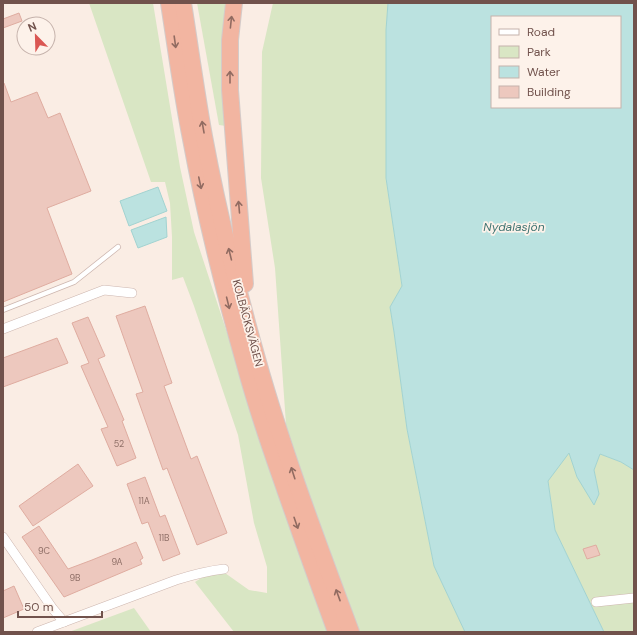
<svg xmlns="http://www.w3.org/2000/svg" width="637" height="635" font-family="'DM Sans',sans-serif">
<rect width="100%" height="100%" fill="#faede4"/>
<!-- green -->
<g fill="#d9e6c4">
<path d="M89 3H153L180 167 194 232 273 473 289 467 275 268 261 178 262 52 273 3H388L386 30V178L402 286 390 307 394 332 407 429 434 566 465 632H234L195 582 206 575 225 573 249 590 267 593V567L254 523 238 435 194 306 183 277 172 280V237L170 203 165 182H151Z"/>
<path d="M197 3H228L226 126 219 125Z"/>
<path d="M569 452 577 477 599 494 594 470 600 454 621 462 634 470V632H604L555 530 548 481Z"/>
<path d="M134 608 151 632H69Z"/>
</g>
<!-- water -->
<g fill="#bbe2e0" stroke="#a2d3d1" fill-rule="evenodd">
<path d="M388 3H634V470L621 462 600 454 594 470 599 494 594 505 577 477 569 453 548 481 555 530 604 632H465L434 566 407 429 394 332 390 307 402 286 386 178V30ZM492 17H620V107H492Z"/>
<path d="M158 187 167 211 129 226 120 201Z"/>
<path d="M166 217 167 237 138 248 131 230Z"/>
</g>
<!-- building -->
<g fill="#edc8be" stroke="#dfaca0">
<path d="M19 13 22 21 3 28V19Z"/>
<path d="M4 83 11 102 37 92 48 118 60 113 91 191 47 208 72 274 3 302V84Z"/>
<path d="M145 306 172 383 164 386 191 459 197 456 227 533 197 545 167 468 163 470 136 394 143 392 116 316Z"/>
<path d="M88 317 105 356 98 359 124 420 122 421 136 458 117 466 101 429 108 427 81 366 89 363 72 323Z"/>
<path d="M57 338 68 363 3 387V358Z"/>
<path d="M78 464 93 486 33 526 19 506Z"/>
<path d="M145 477 160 517 165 515 180 554 163 561 148 522 142 524 127 484Z"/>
<path d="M39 526 68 569 92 560 136 542 143 558 140 560 142 564 64 597 22 537Z"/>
<path d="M596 545 600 555 587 559 583 549Z"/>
<path d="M14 586 24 609 3 618V591Z"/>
</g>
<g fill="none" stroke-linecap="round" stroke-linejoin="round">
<!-- service casing -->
<g stroke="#cdb6af" stroke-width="6">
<path id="service" d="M3 310 74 282 118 247"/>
</g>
<!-- minor casing -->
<g stroke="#cdb6af" stroke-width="10">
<g id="minor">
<path d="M3 329 104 290 132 293"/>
<path d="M3 537 53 609 64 622"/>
<path d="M596 602 634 598"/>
<path d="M37 632 176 580C192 575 207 571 224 569"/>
</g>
</g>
<!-- trunk casing -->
<g stroke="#d4cbc9" stroke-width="18">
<g id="trunk">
<path d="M169 3C176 48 182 94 191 139 205 215 224 291 245 365 255 402 267 438 280 475 298 527 317 580 336 632"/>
<path d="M183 3C190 47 196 92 204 136 218 212 237 288 258 362 284 454 318 543 351 632"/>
<path d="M234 3 230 40V90L245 284"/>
</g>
</g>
<!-- service -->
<use href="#service" stroke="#fff" stroke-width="4.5"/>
<!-- minor -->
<use href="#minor" stroke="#fff" stroke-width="9"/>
<!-- trunk -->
<use href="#trunk" stroke="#f2b5a1" stroke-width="16"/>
</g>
<!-- one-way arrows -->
<defs><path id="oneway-shaft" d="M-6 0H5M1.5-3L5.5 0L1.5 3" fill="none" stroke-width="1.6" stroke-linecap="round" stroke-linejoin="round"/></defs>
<g stroke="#916b61">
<use href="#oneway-shaft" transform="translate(231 22) rotate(-84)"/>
<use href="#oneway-shaft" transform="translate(175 42) rotate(82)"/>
<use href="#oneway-shaft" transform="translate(230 77) rotate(-90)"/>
<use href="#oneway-shaft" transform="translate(203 127) rotate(-100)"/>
<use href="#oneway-shaft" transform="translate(200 183) rotate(78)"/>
<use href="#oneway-shaft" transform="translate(239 207) rotate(-95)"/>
<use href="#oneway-shaft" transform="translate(230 254) rotate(-104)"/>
<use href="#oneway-shaft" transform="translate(228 303) rotate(76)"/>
<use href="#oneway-shaft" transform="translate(293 473) rotate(-108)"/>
<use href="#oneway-shaft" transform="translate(296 523) rotate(71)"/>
<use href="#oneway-shaft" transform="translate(338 595) rotate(-110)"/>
</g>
<g text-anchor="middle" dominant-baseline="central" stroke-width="3.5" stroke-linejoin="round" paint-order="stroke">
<!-- number labels -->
<g font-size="9" fill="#907068">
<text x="119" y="444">52</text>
<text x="144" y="501">11A</text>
<text x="164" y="538">11B</text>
<text x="44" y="551">9C</text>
<text x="117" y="562">9A</text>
<text x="75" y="578">9B</text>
</g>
<!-- street labels -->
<g font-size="11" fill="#71524c" stroke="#fdf2ea">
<text transform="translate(248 323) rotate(75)">KOLBÄCKSVÄGEN</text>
</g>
<!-- water labels -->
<g font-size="12" font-style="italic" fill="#417573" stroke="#fdf2ea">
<text x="514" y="227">Nydalasjön</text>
</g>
</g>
<!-- border -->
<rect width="637" height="635" fill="none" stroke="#71524c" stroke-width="8"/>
<!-- legend -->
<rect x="491" y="16" width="130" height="92" fill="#fdf2ea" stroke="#c5b2ab"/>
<rect x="499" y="29" width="20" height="6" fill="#ffffff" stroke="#c5b2ab"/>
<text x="527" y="36" font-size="12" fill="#71524c">Road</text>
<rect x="499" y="46" width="20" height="12" fill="#d9e6c4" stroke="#c5b2ab"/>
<text x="527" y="56" font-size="12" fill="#71524c">Park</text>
<rect x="499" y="66" width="20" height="12" fill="#bbe2e0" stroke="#c5b2ab"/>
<text x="527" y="76" font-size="12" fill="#71524c">Water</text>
<rect x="499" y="86" width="20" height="12" fill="#edc8be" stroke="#c5b2ab"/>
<text x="527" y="96" font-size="12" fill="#71524c">Building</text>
<!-- north arrow -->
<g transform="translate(36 36) rotate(337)"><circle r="19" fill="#fdf2ea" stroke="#c5b2ab"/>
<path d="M0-3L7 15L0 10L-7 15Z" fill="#da5753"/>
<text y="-6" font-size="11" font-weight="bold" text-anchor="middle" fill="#71524c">N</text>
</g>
<!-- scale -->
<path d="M18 611v6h84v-6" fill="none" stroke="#71524c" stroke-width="2"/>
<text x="24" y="611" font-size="12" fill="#71524c" stroke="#fdf2ea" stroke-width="3" paint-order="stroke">50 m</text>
</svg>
